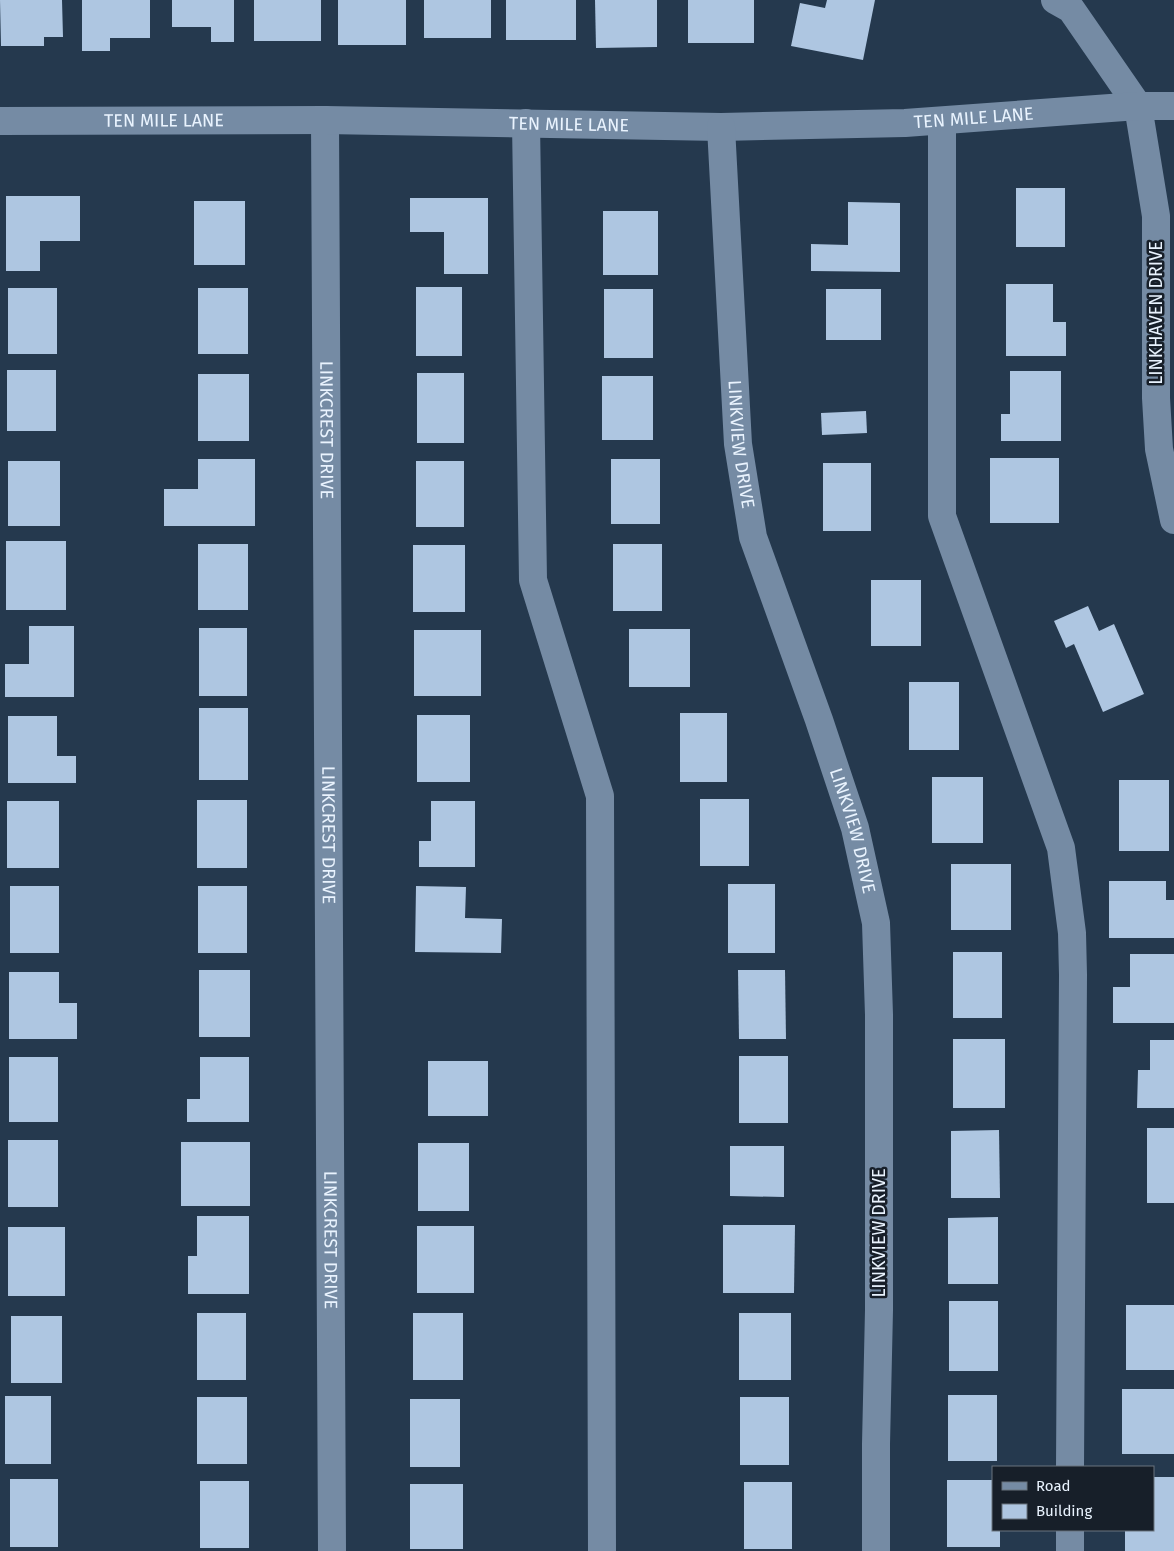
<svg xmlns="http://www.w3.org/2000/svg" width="1174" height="1551" font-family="'Fira Sans',sans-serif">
<rect width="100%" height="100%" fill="#25394e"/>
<!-- building -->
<g fill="#aec6e1">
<path d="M0 0H62L63 37H44V46H1Z"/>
<path d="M82 0H150V38H110V51H82Z"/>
<path d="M172 0H234V42H211V27H172Z"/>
<rect x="254" y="0" width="67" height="41"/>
<rect x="338" y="0" width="68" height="45"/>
<rect x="424" y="0" width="67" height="38"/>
<rect x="506" y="0" width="70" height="40"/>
<path d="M595 0H657V47L596 48Z"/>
<rect x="688" y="0" width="66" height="43"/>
<path d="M827 0H875L863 60 791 46 800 3 825 8Z"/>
<rect x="1016" y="188" width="49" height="59"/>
<path d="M6 196H80V241H40V271H6Z"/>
<path d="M410 198H488V274H444V232H410Z"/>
<rect x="194" y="201" width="51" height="64"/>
<path d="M848 202 900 203V272L811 271V244L848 245Z"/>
<rect x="603" y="211" width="55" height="64"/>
<path d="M1006 284H1053V322H1066V356H1006Z"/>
<rect x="416" y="287" width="46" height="69"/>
<rect x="8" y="288" width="49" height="66"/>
<rect x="198" y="288" width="50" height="66"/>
<rect x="604" y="289" width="49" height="69"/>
<rect x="826" y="289" width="55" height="51"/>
<rect x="7" y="370" width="49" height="61"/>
<path d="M1010 371H1061V441H1001V414H1010Z"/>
<rect x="417" y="373" width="47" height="70"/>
<rect x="198" y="374" width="51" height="67"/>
<rect x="602" y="376" width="51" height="64"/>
<path d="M866 411 867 433 822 435 821 413Z"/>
<rect x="990" y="458" width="69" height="65"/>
<path d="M198 459H255V526H164V489H198Z"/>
<rect x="611" y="459" width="49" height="65"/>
<rect x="8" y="461" width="52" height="65"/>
<rect x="416" y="461" width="48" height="66"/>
<rect x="823" y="463" width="48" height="68"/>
<rect x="6" y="541" width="60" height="69"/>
<rect x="198" y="544" width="50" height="66"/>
<rect x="613" y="544" width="49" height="67"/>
<rect x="413" y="545" width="52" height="67"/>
<rect x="871" y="580" width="50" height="66"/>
<path d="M1088 606 1099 631 1114 624 1144 694 1103 712 1074 644 1066 648 1054 621Z"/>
<path d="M29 626H74V697H5V664H29Z"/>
<rect x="199" y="628" width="48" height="68"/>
<rect x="629" y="629" width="61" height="58"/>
<rect x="414" y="630" width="67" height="66"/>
<rect x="909" y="682" width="50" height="68"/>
<rect x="199" y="708" width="49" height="72"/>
<rect x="680" y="713" width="47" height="69"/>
<rect x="417" y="715" width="53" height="67"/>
<path d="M8 716H57V756H76V783H8Z"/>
<rect x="932" y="777" width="51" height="66"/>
<rect x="1119" y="780" width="50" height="71"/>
<rect x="700" y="799" width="49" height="67"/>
<rect x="197" y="800" width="50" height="68"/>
<rect x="7" y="801" width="52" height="67"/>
<path d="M431 801H475V867H419V841H431Z"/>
<rect x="951" y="864" width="60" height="66"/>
<path d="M1109 881H1166V900H1174V938H1109Z"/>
<rect x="728" y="884" width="47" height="69"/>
<rect x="10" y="886" width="49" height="67"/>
<rect x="198" y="886" width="49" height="67"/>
<path d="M416 886 466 887 465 918 502 919 501 953 415 952Z"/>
<rect x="953" y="952" width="49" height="66"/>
<path d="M1130 954H1174V1023H1113V987H1130Z"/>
<rect x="199" y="970" width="51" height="67"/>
<path d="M738 970H785L786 1039H739Z"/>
<path d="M9 972H59V1003H77V1039H9Z"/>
<rect x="953" y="1039" width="52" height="69"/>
<path d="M1150 1040H1174V1108H1137L1138 1070H1150Z"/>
<rect x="739" y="1056" width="49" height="67"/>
<rect x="9" y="1057" width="49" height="65"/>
<path d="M200 1057H249V1122H187V1099H200Z"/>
<rect x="428" y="1061" width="60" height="55"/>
<rect x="1147" y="1128" width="27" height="75"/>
<path d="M999 1130 1000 1198H951V1131Z"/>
<rect x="8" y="1140" width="50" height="67"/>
<rect x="181" y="1142" width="69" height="64"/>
<rect x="418" y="1143" width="51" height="68"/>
<path d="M730 1146H784V1197L730 1196Z"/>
<path d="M197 1216H249V1294H188V1256H197Z"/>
<path d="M998 1217V1284H948V1218Z"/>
<path d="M723 1225H795L794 1293H723Z"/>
<rect x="417" y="1226" width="57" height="67"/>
<rect x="8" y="1227" width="57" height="69"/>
<rect x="949" y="1301" width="49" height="70"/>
<rect x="1126" y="1305" width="48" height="65"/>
<rect x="197" y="1313" width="49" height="67"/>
<rect x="413" y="1313" width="50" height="67"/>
<rect x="739" y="1313" width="52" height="67"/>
<rect x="11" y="1316" width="51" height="67"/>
<rect x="1122" y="1389" width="52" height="65"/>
<rect x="948" y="1395" width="49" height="66"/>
<rect x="5" y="1396" width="46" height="68"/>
<rect x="197" y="1397" width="50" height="67"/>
<rect x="740" y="1397" width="49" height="68"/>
<rect x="410" y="1399" width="50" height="68"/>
<path d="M1153 1477H1174V1551H1125V1530H1153Z"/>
<rect x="10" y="1479" width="48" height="68"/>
<path d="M947 1480H993V1530H1000V1547H947Z"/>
<rect x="200" y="1481" width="49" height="67"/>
<rect x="744" y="1482" width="48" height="67"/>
<rect x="410" y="1484" width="53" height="65"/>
</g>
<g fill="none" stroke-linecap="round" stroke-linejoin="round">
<!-- minor -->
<g stroke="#758ba4" stroke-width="28">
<path d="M1055 0 1071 9 1138 106 1156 216V398L1159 449 1174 520"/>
<path id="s1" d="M325 120 332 1551"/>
<path id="s2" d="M0 121 325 120 721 127 905 123 1138 106H1174"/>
<path d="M942 121V516L1061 848 1072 933 1073 975 1070 1467"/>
<path d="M526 123 533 580 600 796 602 1551"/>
<path id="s3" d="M721 127 738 444 753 537 819 720 855 828 876 923 879 1015V1310L876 1444V1551"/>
<path d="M1070 1551V1530"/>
</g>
</g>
<g text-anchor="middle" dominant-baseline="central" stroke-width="5" stroke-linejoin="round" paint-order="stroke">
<!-- street labels -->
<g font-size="18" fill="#e9f3fe" stroke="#171f29">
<text stroke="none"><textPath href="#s2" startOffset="974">TEN MILE LANE</textPath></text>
<text stroke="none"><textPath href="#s2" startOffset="164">TEN MILE LANE</textPath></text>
<text stroke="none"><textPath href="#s2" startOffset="569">TEN MILE LANE</textPath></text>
<text transform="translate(1156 313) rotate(-90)">LINKHAVEN DRIVE</text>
<text stroke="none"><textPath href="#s1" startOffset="310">LINKCREST DRIVE</textPath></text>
<text stroke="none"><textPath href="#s3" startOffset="318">LINKVIEW DRIVE</textPath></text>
<text stroke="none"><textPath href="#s3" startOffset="722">LINKVIEW DRIVE</textPath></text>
<text stroke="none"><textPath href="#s1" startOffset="715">LINKCREST DRIVE</textPath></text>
<text transform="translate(879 1233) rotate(-90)">LINKVIEW DRIVE</text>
<text stroke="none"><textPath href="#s1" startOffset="1120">LINKCREST DRIVE</textPath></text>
</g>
</g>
<!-- legend -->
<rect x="992" y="1466" width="162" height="65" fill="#171f29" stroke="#6b747e"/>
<rect x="1002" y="1482" width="25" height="8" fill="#758ba4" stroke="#6b747e"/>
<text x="1036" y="1491" font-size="15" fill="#e9f3fe">Road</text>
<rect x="1002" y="1504" width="25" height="15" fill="#aec6e1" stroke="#6b747e"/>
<text x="1036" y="1516" font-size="15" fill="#e9f3fe">Building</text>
</svg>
